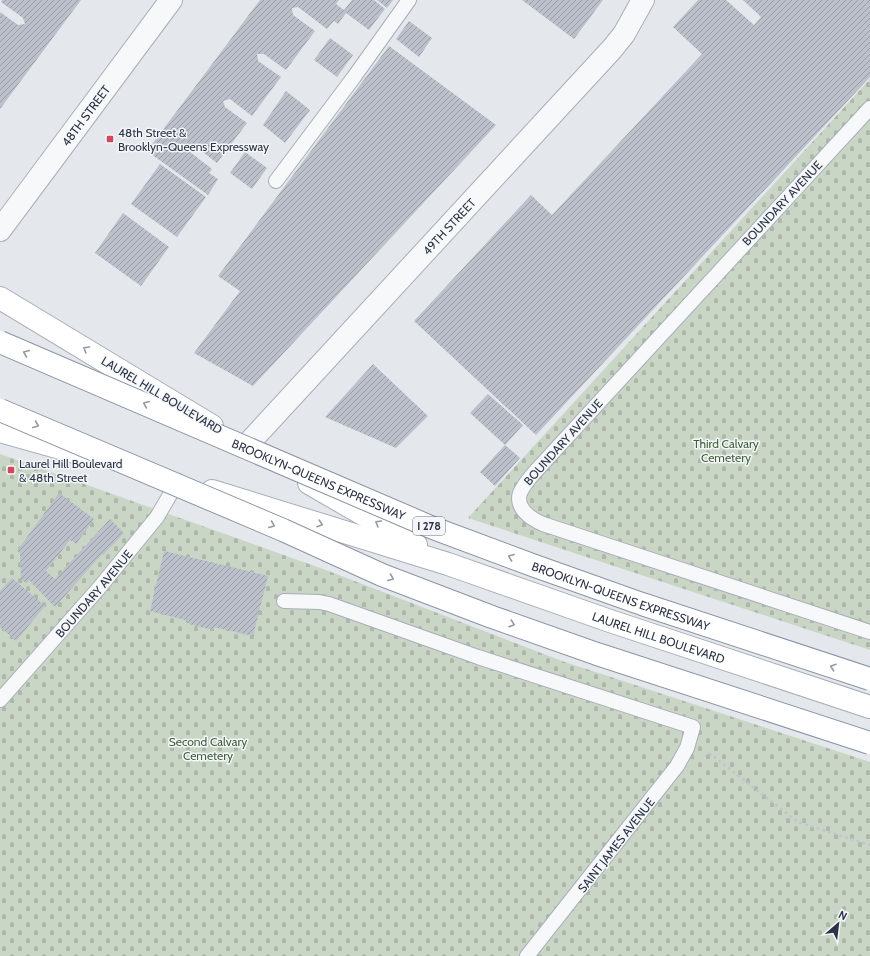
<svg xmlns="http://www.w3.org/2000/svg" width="870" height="956" font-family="Cabin,sans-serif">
<defs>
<pattern id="cemetery-stones" width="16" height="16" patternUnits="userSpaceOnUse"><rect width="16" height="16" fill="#c9d6c5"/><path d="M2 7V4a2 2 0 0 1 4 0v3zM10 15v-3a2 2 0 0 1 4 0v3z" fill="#adb8ab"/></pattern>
<pattern id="building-hatch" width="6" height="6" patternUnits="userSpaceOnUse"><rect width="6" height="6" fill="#bbc0ca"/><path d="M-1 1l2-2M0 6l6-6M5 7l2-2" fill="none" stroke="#989da6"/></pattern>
</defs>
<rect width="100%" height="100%" fill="#e4e7ec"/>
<!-- cemetery -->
<g fill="url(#cemetery-stones)">
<path d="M870 79V650L468 518Z"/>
<path d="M0 454 326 570 562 661 870 762V956H0Z"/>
</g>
<!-- building -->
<g fill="url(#building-hatch)">
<path d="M2 0H81L0 109V12L18 25 25 24 23 18 1 2Z"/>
<path d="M260 0H339L336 4 344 10 352 0H374L385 9 369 30 346 13 338 24 334 21 327 29 298 7 292 8 293 15 315 31 286 70 264 54H257L258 61 281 77 252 116 230 99 223 101 225 107 247 123 217 163 195 146 189 147 190 152 212 169 209 173 218 179 208 195 147 151Z"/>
<path d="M377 0H393L387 8Z"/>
<path d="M522 0H603L574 39Z"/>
<path d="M698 0H726L754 25 761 17 743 0H870V77L536 435 414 321 531 195 552 215 702 54 673 27Z"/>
<path d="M409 21 432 38 419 57 396 39Z"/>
<path d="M330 38 353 55 337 77 314 60Z"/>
<path d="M389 46 496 125 253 386 194 353 240 291 218 276Z"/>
<path d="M286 91 310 110 285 143 263 125Z"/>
<path d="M245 152 267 168 252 189 230 173Z"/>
<path d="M160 164 206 197 177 237 131 204Z"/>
<path d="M123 213 169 247 141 286 95 253Z"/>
<path d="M373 364 428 416 396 448 325 417Z"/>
<path d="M488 394 523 425 505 445 520 458 495 486 480 472 505 445 470 413Z"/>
<path d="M59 493 94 519 76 544 70 540 46 571 55 579 110 519 124 533 103 555 102 554 55 607 29 580 27 583 21 580 20 553 17 551Z"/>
<path d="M164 551 268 576 253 636 214 627 213 630 189 624V621L150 611Z"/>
<path d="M12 578 45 606 16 641 0 627V591Z"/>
</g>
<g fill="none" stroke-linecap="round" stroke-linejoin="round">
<!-- service casing -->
<g stroke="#a9aeb7" stroke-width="16">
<g id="service">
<path d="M870 108 533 474C528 480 523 486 520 493 515 508 531 519 543 524L870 632"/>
<path d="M276 181 354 77 409 0"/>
<path d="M284 601 319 602 329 604 478 657 693 727 687 748 677 766 527 956"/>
<path id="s1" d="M0 700 99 588 157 517 178 481"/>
</g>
</g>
<!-- minor casing -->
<g stroke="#a9aeb7" stroke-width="24">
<g id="minor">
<path id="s2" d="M246 446 612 49 624 34 643 0"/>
</g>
</g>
<!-- tertiary casing -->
<g stroke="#a9aeb7" stroke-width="24">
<g id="tertiary">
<path id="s3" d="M0 230 171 0"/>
</g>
</g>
<!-- secondary casing -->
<g stroke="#a9aeb7" stroke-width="24">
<g id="secondary">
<path d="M0 298 212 426"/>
<path d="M0 431 92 457"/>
<path d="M309 483 416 545"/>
<path id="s4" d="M212 491 448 564 610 621 870 707"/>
</g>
</g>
<!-- path -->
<path stroke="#c2c5cb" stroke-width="2.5" stroke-dasharray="3 3" stroke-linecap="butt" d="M709 753 798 822 870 845"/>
<!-- service -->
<use href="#service" stroke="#f7f8fa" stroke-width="14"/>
<!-- minor -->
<use href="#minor" stroke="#f7f8fa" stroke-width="22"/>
<!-- tertiary -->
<use href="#tertiary" stroke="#f7f8fa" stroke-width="22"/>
<!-- secondary -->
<use href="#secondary" stroke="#fff" stroke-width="22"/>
<!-- motorway-bridge casing -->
<g stroke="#8b94a3" stroke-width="24" stroke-linecap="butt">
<g id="motorway-bridge">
<path id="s5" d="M0 342 433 528 535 566 642 604 870 679"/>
<path d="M0 410 283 530 382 575 492 617 597 654 870 743"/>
</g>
</g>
<!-- motorway-bridge -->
<use href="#motorway-bridge" stroke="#fff" stroke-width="22"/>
</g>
<!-- one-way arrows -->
<defs><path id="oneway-chevron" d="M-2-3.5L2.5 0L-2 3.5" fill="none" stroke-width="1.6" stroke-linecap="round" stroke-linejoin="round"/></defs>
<g stroke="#959aa2">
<use href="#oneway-chevron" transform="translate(86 349) rotate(-149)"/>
<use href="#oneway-chevron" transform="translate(26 353) rotate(-157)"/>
<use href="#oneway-chevron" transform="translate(146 404) rotate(-157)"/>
<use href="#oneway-chevron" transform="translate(36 425) rotate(23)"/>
<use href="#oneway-chevron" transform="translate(378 523) rotate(-150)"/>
<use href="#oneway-chevron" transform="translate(320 524) rotate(17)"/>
<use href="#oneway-chevron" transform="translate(272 525) rotate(23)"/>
<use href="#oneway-chevron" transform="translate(511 557) rotate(-159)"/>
<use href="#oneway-chevron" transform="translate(391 578) rotate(21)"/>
<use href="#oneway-chevron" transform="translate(512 624) rotate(19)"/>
<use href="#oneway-chevron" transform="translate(833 667) rotate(-162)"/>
</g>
<!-- markers -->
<g fill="#d1495b" stroke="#f4f6f9" stroke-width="1.5">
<rect x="106" y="135" width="8" height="8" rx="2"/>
<rect x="7" y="466" width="8" height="8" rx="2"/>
</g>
<g text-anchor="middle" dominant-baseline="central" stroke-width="3" stroke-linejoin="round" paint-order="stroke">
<!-- shield labels -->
<rect fill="#f4f6f9" stroke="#676e7b" stroke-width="1" x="413" y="517" width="32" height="18" rx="3"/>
<g font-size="11" font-weight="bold" fill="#2b3445">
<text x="429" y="526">I 278</text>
</g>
<!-- street labels -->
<g font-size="12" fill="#2b3445" stroke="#f4f6f9">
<text stroke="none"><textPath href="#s3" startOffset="143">48TH STREET</textPath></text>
<text transform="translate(782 203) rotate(-47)">BOUNDARY AVENUE</text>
<text stroke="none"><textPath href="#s2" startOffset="299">49TH STREET</textPath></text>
<text transform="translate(162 395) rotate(31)">LAUREL HILL BOULEVARD</text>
<text transform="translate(563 442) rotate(-48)">BOUNDARY AVENUE</text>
<text stroke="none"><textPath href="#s5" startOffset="347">BROOKLYN-QUEENS EXPRESSWAY</textPath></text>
<text stroke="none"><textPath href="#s1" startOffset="142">BOUNDARY AVENUE</textPath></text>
<text stroke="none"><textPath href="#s5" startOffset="671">BROOKLYN-QUEENS EXPRESSWAY</textPath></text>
<text stroke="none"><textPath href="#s4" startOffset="470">LAUREL HILL BOULEVARD</textPath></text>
<text transform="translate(616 845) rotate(-52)">SAINT JAMES AVENUE</text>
</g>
<!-- poi labels -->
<g font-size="12" fill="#2b3445" stroke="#f4f6f9" text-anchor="start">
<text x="118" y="132">48th Street &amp;<tspan x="118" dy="14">Brooklyn-Queens Expressway</tspan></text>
<text x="19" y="463">Laurel Hill Boulevard<tspan x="19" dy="14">&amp; 48th Street</tspan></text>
</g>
<!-- park labels -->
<g font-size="12" fill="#3f6138" stroke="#f4f6f9">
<text x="726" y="443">Third Calvary<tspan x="726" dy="14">Cemetery</tspan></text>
<text x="208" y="741">Second Calvary<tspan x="208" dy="14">Cemetery</tspan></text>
</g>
</g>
<!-- north arrow -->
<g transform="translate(838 924) rotate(28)" stroke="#f4f6f9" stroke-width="3" paint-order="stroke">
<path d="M0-3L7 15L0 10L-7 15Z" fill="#2b3445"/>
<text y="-6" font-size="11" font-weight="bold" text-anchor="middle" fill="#2b3445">N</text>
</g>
</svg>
